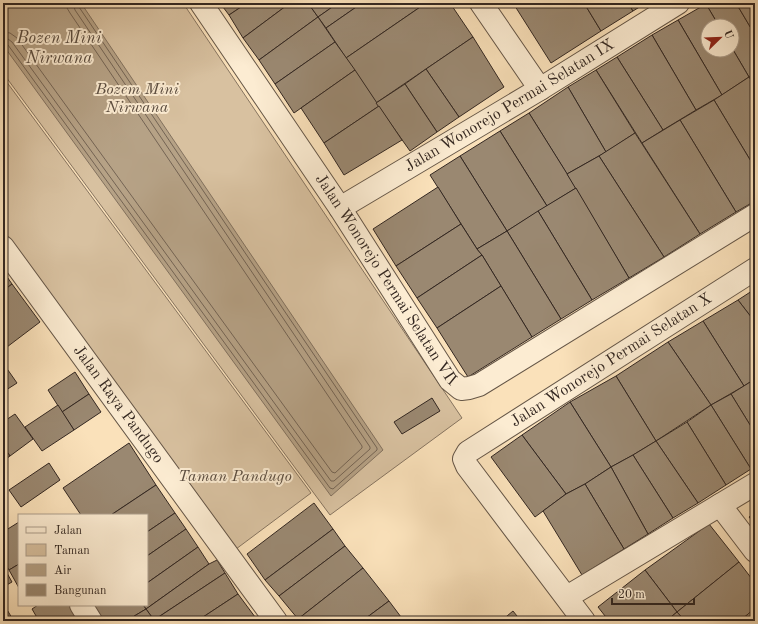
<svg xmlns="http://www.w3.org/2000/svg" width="758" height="624" font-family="'Old Standard TT',serif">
<rect width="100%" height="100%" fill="#fae1ba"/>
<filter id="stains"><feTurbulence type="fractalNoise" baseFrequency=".005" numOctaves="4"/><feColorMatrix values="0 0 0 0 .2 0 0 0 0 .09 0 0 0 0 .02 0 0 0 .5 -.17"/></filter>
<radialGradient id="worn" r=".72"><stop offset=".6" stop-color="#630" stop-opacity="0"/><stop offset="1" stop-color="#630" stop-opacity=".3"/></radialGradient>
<!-- green -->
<g fill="#d8c1a0" stroke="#867460">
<path d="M3 3H183L462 418 330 515 3 73Z"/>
<path d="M3 77 311 493 228 555 3 238Z"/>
</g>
<!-- water -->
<path fill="#b6a286" stroke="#82715e" d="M3 3H81L383 450 331 496 3 45Z"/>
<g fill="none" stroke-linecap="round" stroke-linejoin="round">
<!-- shore -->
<g stroke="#746454" stroke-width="1">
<path d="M3 32 10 33 17 38 332 472 335 473 362 448V446L70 13 67 8V3"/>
<path d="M3 38 8 39 12 42 331 481H334L370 449V447L75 10 73 3"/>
<path d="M3 43H6L8 45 330 488 333 489 377 450V448L79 7 78 3"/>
</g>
</g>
<!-- building -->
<g fill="#9a8871" stroke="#332721">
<path d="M220 3H247L229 15Z"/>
<path d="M247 3H290L243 38 229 15Z"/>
<path d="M290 3H308L318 17 259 60 243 38Z"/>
<path d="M308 3H338L318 17Z"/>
<path d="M338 3H362L326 28 318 17Z"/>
<path d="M362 3H426L346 58 326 28Z"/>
<path d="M426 3H450L473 37 376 103 346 58Z"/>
<path d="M513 3H584L601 31 551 63Z"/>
<path d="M584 3H628L633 11 601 31Z"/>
<path d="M628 3H646L633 11Z"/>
<path d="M708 3H736L755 35V74L749 77 732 48V26H719L706 4Z"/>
<path d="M736 3H755V35Z"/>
<path d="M706 4 719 26H708V50H732V48L749 77 722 95 678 20Z"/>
<path d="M318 17 335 42 275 84 259 60Z"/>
<path d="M678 20 722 95 696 110 652 35Z"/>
<path d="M652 35 696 110 663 130 617 57Z"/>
<path d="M473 37 504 87 459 117 426 69Z"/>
<path d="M335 42 355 70 294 113 275 84Z"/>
<path d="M617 57 663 130 642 143 596 70Z"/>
<path d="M426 69 459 117 437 132 405 84Z"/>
<path d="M355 70 379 106 324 143 301 108Z"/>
<path d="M596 70 635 133 606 152 568 87Z"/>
<path d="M755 74V87L749 77Z"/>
<path d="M749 77 755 87V168L714 100Z"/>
<path d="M405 84 437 132 410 151 376 103Z"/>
<path d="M568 87 606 152 567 174 529 113Z"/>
<path d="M714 100 755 168V201L736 212 680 120Z"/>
<path d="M379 106 402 140 344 175 324 143Z"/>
<path d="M529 113 576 188 547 206 500 131Z"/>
<path d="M680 120 736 212 700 234 642 143Z"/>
<path d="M500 131 547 206 507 231 460 156Z"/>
<path d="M635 133 700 234 664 257 599 156Z"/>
<path d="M460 156 507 231 477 249 430 175Z"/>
<path d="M599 156 664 257 629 278 567 174Z"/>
<path d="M438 187 461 224 396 266 373 229Z"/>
<path d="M576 188 629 278 592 300 538 211Z"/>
<path d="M538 211 592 300 561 319 507 231Z"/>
<path d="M461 224 477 249 482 255 417 298 396 266Z"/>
<path d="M507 231 561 319 532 337 482 255 477 249Z"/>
<path d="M482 255 501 286 437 328 417 298Z"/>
<path d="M3 271 12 284 3 291Z"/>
<path d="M12 284 40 322 3 350V291Z"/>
<path d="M501 286 532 337 468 377 437 328Z"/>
<path d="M755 289V322L738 300Z"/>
<path d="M738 300 755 322V379L744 386 703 321Z"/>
<path d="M703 321 744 386 711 405 668 342Z"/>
<path d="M668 342 711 405 656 441 616 376Z"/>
<path d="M3 363 17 383 3 392Z"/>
<path d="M75 372 89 394 62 412 48 390Z"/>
<path d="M616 376 656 441 633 455 611 467 570 402Z"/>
<path d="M755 379V433L731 394Z"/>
<path d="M89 394 101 412 74 430 62 412Z"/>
<path d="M731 394 755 433V467L751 469 711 405Z"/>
<path d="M432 398 440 411 402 434 394 422Z"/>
<path d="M570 402 611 467 585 484 566 494 522 435Z"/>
<path d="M58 405 74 430 42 451 25 427Z"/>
<path d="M711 405 751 469 726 485 687 422Z"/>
<path d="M15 414 33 439 10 456 3 446V422Z"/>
<path d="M687 422 726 485 698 503 656 441Z"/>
<path d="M522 435 566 494 535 517 491 457Z"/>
<path d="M656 441 698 503 673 518 633 455Z"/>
<path d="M129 443 156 485 111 515H81L63 488Z"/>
<path d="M3 446 10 456 3 461Z"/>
<path d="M633 455 673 518 648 534 611 467Z"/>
<path d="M49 463 60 480 21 507 9 490Z"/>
<path d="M611 467 648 534 624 549 585 484Z"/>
<path d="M585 484 624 549 582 575 543 511 566 494Z"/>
<path d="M156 485 175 513 147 532V515H111Z"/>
<path d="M314 503 333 529 265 580 247 554Z"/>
<path d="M755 512V524L749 517Z"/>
<path d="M175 513 186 529 147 556V532Z"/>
<path d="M19 522V564L9 570 3 560V532Z"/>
<path d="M709 524 739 562 677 612 645 570Z"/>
<path d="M186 529 198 547 147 583V556Z"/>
<path d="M333 529 345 546 279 596 265 580Z"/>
<path d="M345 546 363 568 298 619 279 596Z"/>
<path d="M198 547 209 564 146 609 143 605H147V583Z"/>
<path d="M217 560 225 573 154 620 146 609 209 564Z"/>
<path d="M739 562 755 583V608L740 621H685L677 612Z"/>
<path d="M19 564V588L9 570Z"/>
<path d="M3 566 12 582 3 587Z"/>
<path d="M363 568 389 601 362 621H299L298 619Z"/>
<path d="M645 570 677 612 666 621H609L598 607Z"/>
<path d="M225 573 238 594 197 621H154V620Z"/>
<path d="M238 594 258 621H197Z"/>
<path d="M389 601 404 621H362Z"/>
<path d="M3 603 12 618 6 621H3Z"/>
<path d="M38 605H77L88 621H39L32 609Z"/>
<path d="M89 605H143L146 609 126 621H99Z"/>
<path d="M755 608V621H740Z"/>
<path d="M146 609 154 620 153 621H126Z"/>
<path d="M513 611 521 621H501Z"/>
<path d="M677 612 685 621H666Z"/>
</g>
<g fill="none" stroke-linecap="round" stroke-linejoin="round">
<!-- minor casing -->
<g stroke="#655647" stroke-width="24">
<g id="minor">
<path id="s1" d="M201 3 340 208 450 380 461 389 469 388 479 385 755 215"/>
<path d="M481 3 540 89"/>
<path id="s2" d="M340 208 540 89 678 3"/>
<path id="s3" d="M3 247 276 621"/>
<path d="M720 505 755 551"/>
<path d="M567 597 755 484"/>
<path d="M81 605 91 621"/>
<path id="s4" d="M584 621 467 466 464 459 468 452 755 269"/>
</g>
</g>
<!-- minor -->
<use href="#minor" stroke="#fcecd2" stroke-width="22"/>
</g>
<g text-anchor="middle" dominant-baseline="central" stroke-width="4" stroke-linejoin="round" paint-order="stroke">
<!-- park labels -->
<g font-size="16" font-style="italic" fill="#5c4e41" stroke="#fcecd2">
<text x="137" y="90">Bozem Mini<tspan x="137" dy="18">Nirwana</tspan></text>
<text x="235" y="477">Taman Pandugo</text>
</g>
<!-- street labels -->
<g font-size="16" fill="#332721" stroke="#fcecd2">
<text stroke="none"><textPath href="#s2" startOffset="198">Jalan Wonorejo Permai Selatan IX</textPath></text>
<text stroke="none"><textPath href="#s1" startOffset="333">Jalan Wonorejo Permai Selatan VII</textPath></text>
<text stroke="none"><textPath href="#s4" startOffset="380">Jalan Wonorejo Permai Selatan X</textPath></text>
<text stroke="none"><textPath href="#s3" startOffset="195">Jalan Raya Pandugo</textPath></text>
</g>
<!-- water labels -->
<g font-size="17" font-style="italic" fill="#5a4c3f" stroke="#fcecd2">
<text x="59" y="38">Bozen Mini<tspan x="59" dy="20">Nirwana</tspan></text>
</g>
</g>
<!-- margin -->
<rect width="758" height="624" fill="none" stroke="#fae1ba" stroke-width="16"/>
<rect x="4" y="4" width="750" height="616" fill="none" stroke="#332721" stroke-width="2"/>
<rect x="8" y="8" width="742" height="608" fill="none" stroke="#332721"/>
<!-- legend -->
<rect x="18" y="514" width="130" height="92" fill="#fcecd2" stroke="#ac9d8b"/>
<rect x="26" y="527" width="20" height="6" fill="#fcecd2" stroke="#ac9d8b"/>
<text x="54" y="534" font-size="12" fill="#332721">Jalan</text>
<rect x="26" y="544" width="20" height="12" fill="#d8c1a0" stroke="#ac9d8b"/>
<text x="54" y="554" font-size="12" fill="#332721">Taman</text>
<rect x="26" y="564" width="20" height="12" fill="#b6a286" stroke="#ac9d8b"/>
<text x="54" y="574" font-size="12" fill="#332721">Air</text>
<rect x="26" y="584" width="20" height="12" fill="#9a8871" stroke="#ac9d8b"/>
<text x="54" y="594" font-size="12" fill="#332721">Bangunan</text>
<!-- north arrow -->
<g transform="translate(720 38) rotate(67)"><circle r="19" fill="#fcecd2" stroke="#ac9d8b"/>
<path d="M0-3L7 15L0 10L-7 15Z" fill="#8f2418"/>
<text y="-6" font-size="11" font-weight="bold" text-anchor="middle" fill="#332721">U</text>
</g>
<!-- scale -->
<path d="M612 598v6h82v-6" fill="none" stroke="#332721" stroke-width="2"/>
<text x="618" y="598" font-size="12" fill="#332721" stroke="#fcecd2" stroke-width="3" paint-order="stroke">20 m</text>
<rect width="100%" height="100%" filter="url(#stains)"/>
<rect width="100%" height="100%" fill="url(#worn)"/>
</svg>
